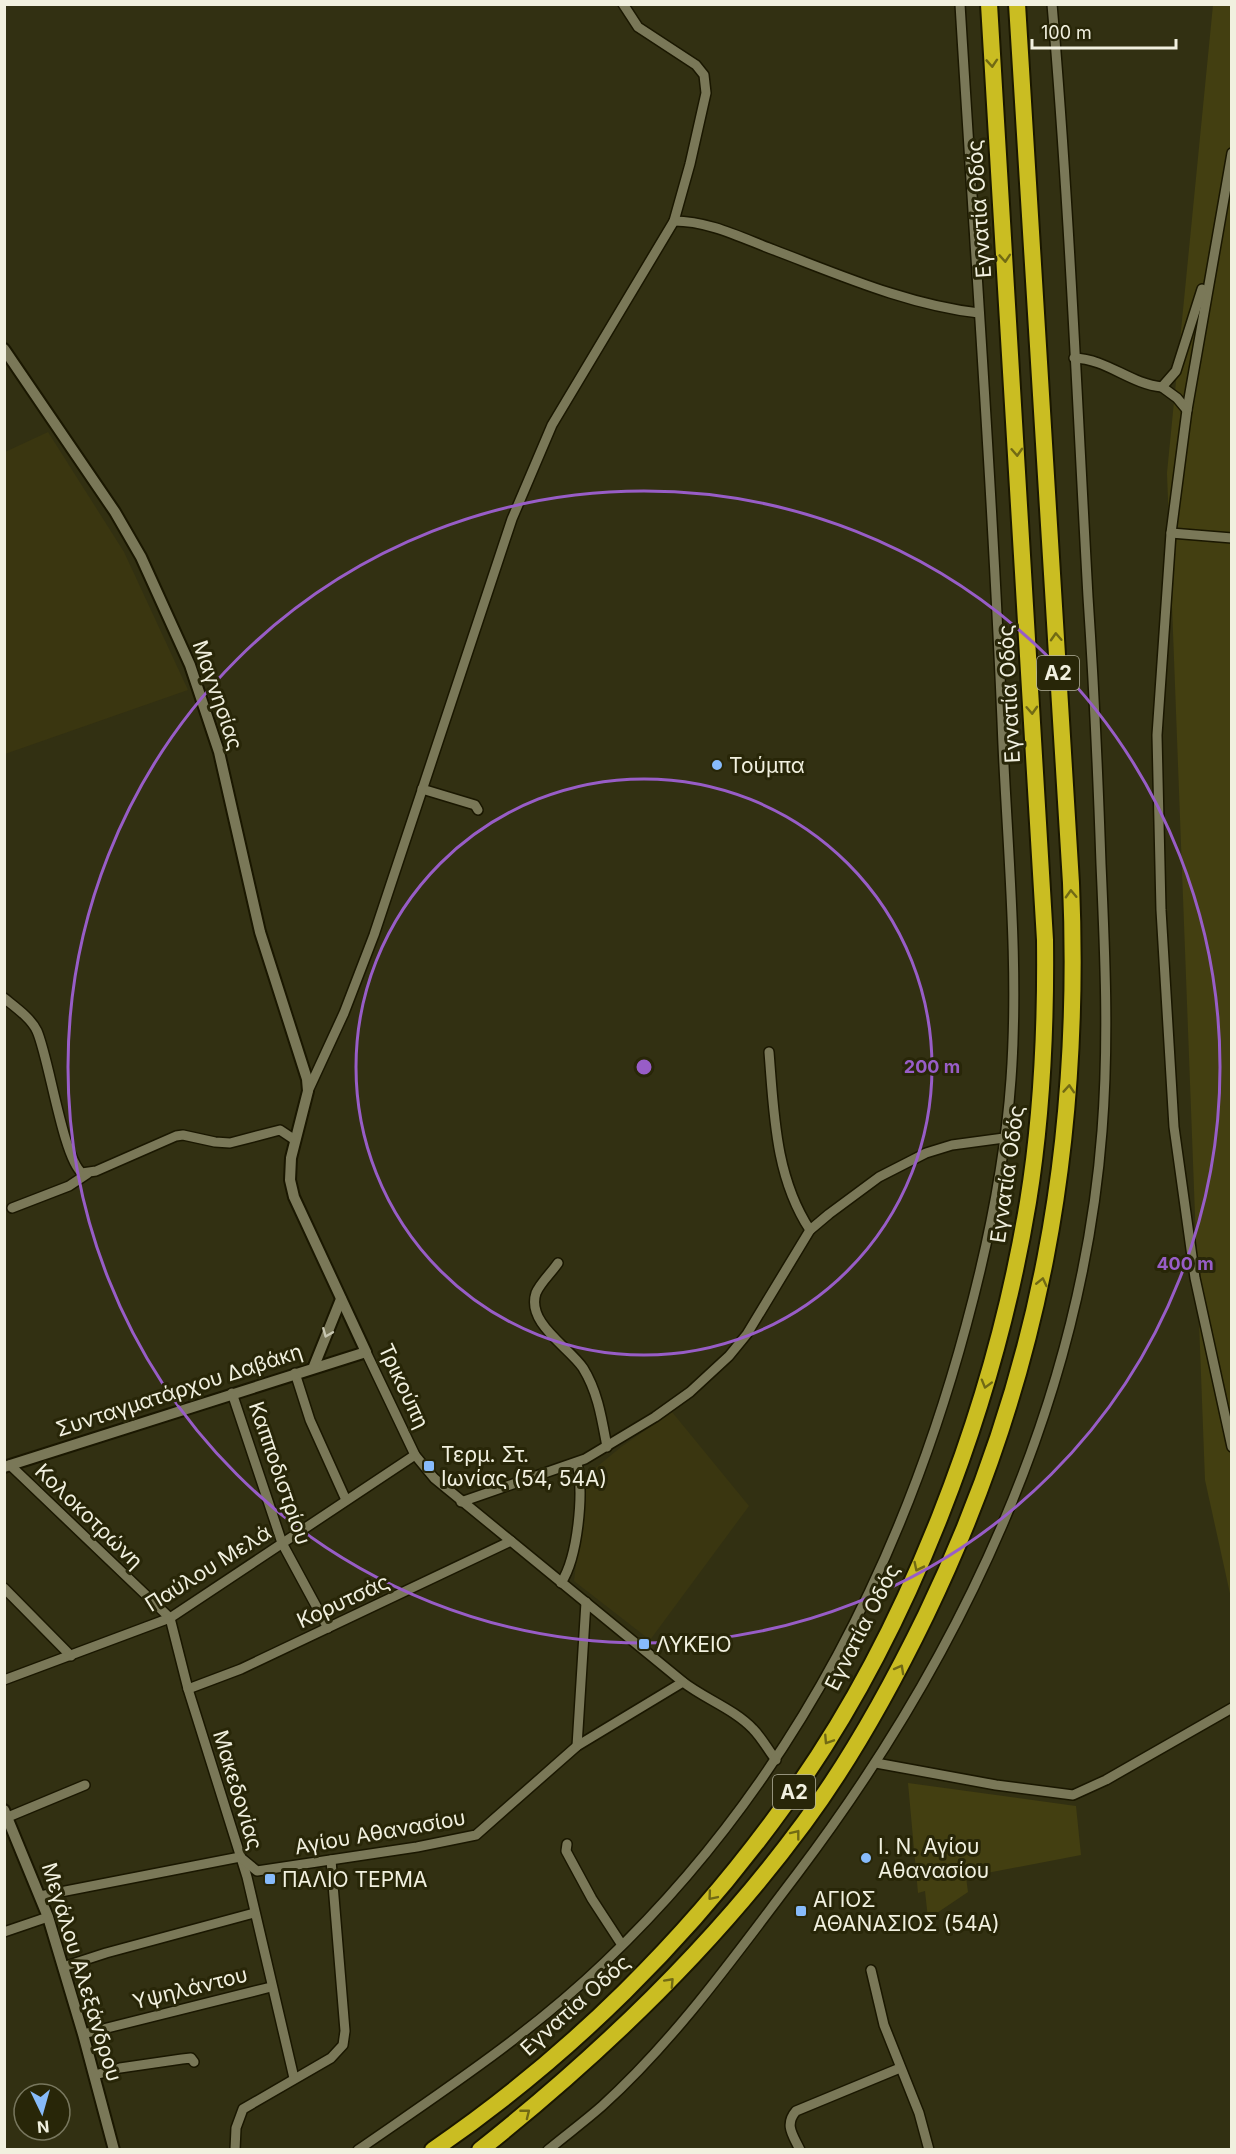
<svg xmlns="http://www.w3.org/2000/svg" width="1236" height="2154" font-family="Inter,sans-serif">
<rect width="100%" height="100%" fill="#323012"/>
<!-- built -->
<g fill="#3a3610">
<path d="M48 432 124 552 188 690 5 754V452Z"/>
<path d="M672 1412 749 1506 650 1640 574 1581 587 1475 621 1447Z"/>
</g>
<!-- green -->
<g fill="#433f11">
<path d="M1231 4V1598L1205 1480 1167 473 1213 5Z"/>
<path d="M908 1783 1076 1806 1081 1855 966 1877 968 1892 928 1919 925 1891 918 1893Z"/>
</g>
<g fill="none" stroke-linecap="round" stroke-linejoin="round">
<!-- minor casing -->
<g stroke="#1a1700" stroke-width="12">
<g id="minor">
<path d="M1232 153 1187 410 1171 533 1157 735 1161 910 1174 1127 1195 1278 1232 1447"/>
<path d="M674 221C709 221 742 238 774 250 840 275 908 305 979 313"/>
<path d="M1074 358C1107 359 1130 384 1162 387L1176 371 1202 289"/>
<path d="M1162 387 1177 398 1187 410"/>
<path d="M1171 533 1232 538"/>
<path d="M422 789 475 805 478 810"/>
<path d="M4 998C15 1007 31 1018 37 1031 49 1058 63 1158 82 1173L96 1171 176 1136 183 1135 215 1142 230 1143 280 1130 295 1140"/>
<path d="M769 1052C774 1113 775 1177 810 1230"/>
<path d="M308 1091 344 1013 374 935 512 519 552 425 674 221 690 164 706 93 704 75 696 65 638 27 623 4"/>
<path d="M12 1208 69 1186 87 1174"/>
<path d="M558 1263C552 1272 540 1283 536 1293 526 1323 569 1347 583 1368 598 1392 602 1420 607 1447"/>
<path d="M366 1352 415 1455 434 1478 683 1682C705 1699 734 1709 753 1729 762 1738 768 1750 776 1760"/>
<path d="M295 1373 310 1420 346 1500"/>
<path d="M232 1393 282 1543 328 1628"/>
<path d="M10 1465 170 1618 188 1689 247 1877 294 2078"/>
<path d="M461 1502 585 1459 655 1417 690 1392 729 1356 747 1334 810 1230 829 1214 879 1177 926 1153 952 1145 1004 1138"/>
<path d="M561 1583C578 1557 584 1493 577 1463"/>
<path d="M4 1588 71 1656"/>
<path d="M4 1680 170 1618 415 1455"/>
<path d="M188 1689 241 1669 511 1541"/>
<path d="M577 1746 586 1602"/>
<path d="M876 1763 996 1785 1073 1795 1106 1780 1232 1708"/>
<path d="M8 1817 85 1785"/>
<path d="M567 1844 566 1851 592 1899 622 1945"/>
<path d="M40 1896 240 1857 257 1871 417 1847 476 1835 577 1746 683 1682"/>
<path d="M4 1932 48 1917"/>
<path d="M63 1967 106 1953 254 1913"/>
<path d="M871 1970 884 2025 919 2113 929 2150"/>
<path d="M83 2034 271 1987"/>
<path d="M95 2075 120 2068 182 2059 191 2058 194 2062"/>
<path d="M235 2150 236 2128 243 2109 331 2058 343 2045 345 2031 331 1860"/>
<path d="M358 2150C443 2091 530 2034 605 1962 788 1788 901 1567 966 1326 988 1245 1005 1163 1011 1079 1019 968 1008 855 1003 745 993 498 975 251 960 4"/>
<path d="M548 2150C566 2135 585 2121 602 2106 677 2038 736 1954 797 1874 960 1658 1081 1404 1102 1131 1109 1042 1105 953 1101 864 1098 775 1094 686 1088 597 1077 399 1069 201 1052 4"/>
<path d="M800 2150C793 2135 784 2125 796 2111L900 2068"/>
</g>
</g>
<!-- tertiary casing -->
<g stroke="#1a1700" stroke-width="14">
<g id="tertiary">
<path d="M4 349 115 512 141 557 190 665 219 752 260 932 307 1079 308 1091 291 1158 290 1180 294 1197 366 1352 4 1467"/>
<path d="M314 1366 341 1299"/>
<path d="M4 1810 48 1917 83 2034 114 2150"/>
</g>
</g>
<!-- motorway casing -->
<g stroke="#1a1700" stroke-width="20">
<g id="motorway">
<path d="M433 2150C569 2057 690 1937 786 1803 908 1635 994 1407 1028 1202 1042 1116 1046 1028 1045 940L989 4"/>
<path d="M480 2150C601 2054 712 1948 804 1823 852 1758 891 1687 926 1615 1040 1378 1082 1145 1071 883L1017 4"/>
</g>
</g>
<!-- minor -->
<use href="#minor" stroke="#7a7858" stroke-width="9"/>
<!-- tertiary -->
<use href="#tertiary" stroke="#7a7858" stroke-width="10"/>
<!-- motorway -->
<use href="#motorway" stroke="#cabd22" stroke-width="16"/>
</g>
<!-- one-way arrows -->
<defs><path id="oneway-chevron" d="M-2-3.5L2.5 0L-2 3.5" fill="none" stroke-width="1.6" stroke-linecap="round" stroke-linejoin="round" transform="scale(1.5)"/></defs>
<g stroke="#716a14">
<use href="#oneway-chevron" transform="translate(992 63) rotate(86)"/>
<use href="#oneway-chevron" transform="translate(1005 258) rotate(86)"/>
<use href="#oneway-chevron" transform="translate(1017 452) rotate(87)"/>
<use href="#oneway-chevron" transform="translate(1056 637) rotate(-93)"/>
<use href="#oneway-chevron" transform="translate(1032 710) rotate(87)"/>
<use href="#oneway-chevron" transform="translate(1071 894) rotate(-92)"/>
<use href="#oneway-chevron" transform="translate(1069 1089) rotate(-86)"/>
<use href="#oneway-chevron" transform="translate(1042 1282) rotate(-77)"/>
<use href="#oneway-chevron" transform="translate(986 1384) rotate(106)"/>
<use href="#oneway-chevron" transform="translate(918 1567) rotate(116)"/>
<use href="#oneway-chevron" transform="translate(900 1669) rotate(-61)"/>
<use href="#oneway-chevron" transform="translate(828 1740) rotate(123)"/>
<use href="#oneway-chevron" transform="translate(796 1834) rotate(-52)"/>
<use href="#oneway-chevron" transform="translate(712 1896) rotate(130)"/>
<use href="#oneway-chevron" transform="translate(670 1982) rotate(-47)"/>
<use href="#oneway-chevron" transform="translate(526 2113) rotate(-38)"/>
</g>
<use stroke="#c7c6b0" href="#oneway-chevron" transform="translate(327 1333) rotate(112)"/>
<!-- distance rings -->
<g fill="none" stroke="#985dc7" stroke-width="3">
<circle cx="644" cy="1067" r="288"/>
<circle cx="644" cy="1067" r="576"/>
</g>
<!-- markers -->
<g fill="#87bbfb" stroke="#282608" stroke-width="2">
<circle cx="717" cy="765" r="6"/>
<rect x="423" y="1460" width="12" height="12" rx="3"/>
<rect x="638" y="1638" width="12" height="12" rx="3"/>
<circle cx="866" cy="1858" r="6"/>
<rect x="264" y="1873" width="12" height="12" rx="3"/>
<rect x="795" y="1905" width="12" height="12" rx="3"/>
</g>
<g text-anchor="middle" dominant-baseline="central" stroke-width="6" stroke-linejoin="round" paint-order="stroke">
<!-- shield labels -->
<g fill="#282608" stroke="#b5b39e" stroke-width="1.5">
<rect x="1037" y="656" width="42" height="34" rx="4.5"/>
<rect x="773" y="1775" width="42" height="34" rx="4.5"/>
</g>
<g font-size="20" font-weight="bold" fill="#f1f0df">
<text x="1058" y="673">Α2</text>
<text x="794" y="1792">Α2</text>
</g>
<!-- street labels -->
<g font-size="21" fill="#f1f0df" stroke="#282608">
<text transform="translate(979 209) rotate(-94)">Εγνατία Οδός</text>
<text transform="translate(1009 694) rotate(-93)">Εγνατία Οδός</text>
<text transform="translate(218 695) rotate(71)">Μαγνησίας</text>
<text transform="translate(1007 1174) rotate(-82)">Εγνατία Οδός</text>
<text transform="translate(404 1386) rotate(65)">Τρικούπη</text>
<text transform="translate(179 1390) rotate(-18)">Συνταγματάρχου Δαβάκη</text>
<text transform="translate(280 1473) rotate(71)">Καπποδιστρίου</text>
<text transform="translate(89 1516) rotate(44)">Κολοκοτρώνη</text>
<text transform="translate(208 1568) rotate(-32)">Παύλου Μελά</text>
<text transform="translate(343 1601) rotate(-25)">Κορυτσάς</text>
<text transform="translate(862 1627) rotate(-63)">Εγνατία Οδός</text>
<text transform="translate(238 1790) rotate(73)">Μακεδονίας</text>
<text transform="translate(380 1832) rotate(-10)">Αγίου Αθανασίου</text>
<text transform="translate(82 1972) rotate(73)">Μεγάλου Αλεξάνδρου</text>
<text transform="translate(190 1988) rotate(-14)">Υψηλάντου</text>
<text transform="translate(575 2005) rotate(-42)">Εγνατία Οδός</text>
</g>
<!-- poi labels -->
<g font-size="21" fill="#f1f0df" stroke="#282608" text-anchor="start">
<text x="729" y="765">Τούμπα</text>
<text x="441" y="1454">Τερμ. Στ.<tspan x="441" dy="24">Ιωνίας (54, 54Α)</tspan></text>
<text x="656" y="1644">ΛΥΚΕΙΟ</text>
<text x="878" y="1846">Ι. Ν. Αγίου<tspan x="878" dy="24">Αθανασίου</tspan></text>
<text x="282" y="1879">ΠΑΛΙΟ ΤΕΡΜΑ</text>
<text x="813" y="1899">ΑΓΙΟΣ<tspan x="813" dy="24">ΑΘΑΝΑΣΙΟΣ (54Α)</tspan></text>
</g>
</g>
<circle cx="644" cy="1067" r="9" fill="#985dc7" stroke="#282608" stroke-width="3"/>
<g font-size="18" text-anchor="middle" font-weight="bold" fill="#985dc7" stroke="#282608" stroke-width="6" stroke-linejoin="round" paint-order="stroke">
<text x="932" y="1073">200 m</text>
<text x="1185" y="1270">400 m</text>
</g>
<!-- border -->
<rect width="1236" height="2154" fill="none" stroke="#f1f0df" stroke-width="12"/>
<!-- north arrow -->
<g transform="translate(42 2112) rotate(175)"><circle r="28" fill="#282608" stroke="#78775e" stroke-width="1.5"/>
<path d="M0-4.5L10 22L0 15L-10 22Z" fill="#87bbfb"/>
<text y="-9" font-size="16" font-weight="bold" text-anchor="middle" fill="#f1f0df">N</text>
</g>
<!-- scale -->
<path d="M1032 39v9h144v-9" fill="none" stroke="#f1f0df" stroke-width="3"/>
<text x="1041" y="39" font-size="18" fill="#f1f0df" stroke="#282608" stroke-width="4.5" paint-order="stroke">100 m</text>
</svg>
